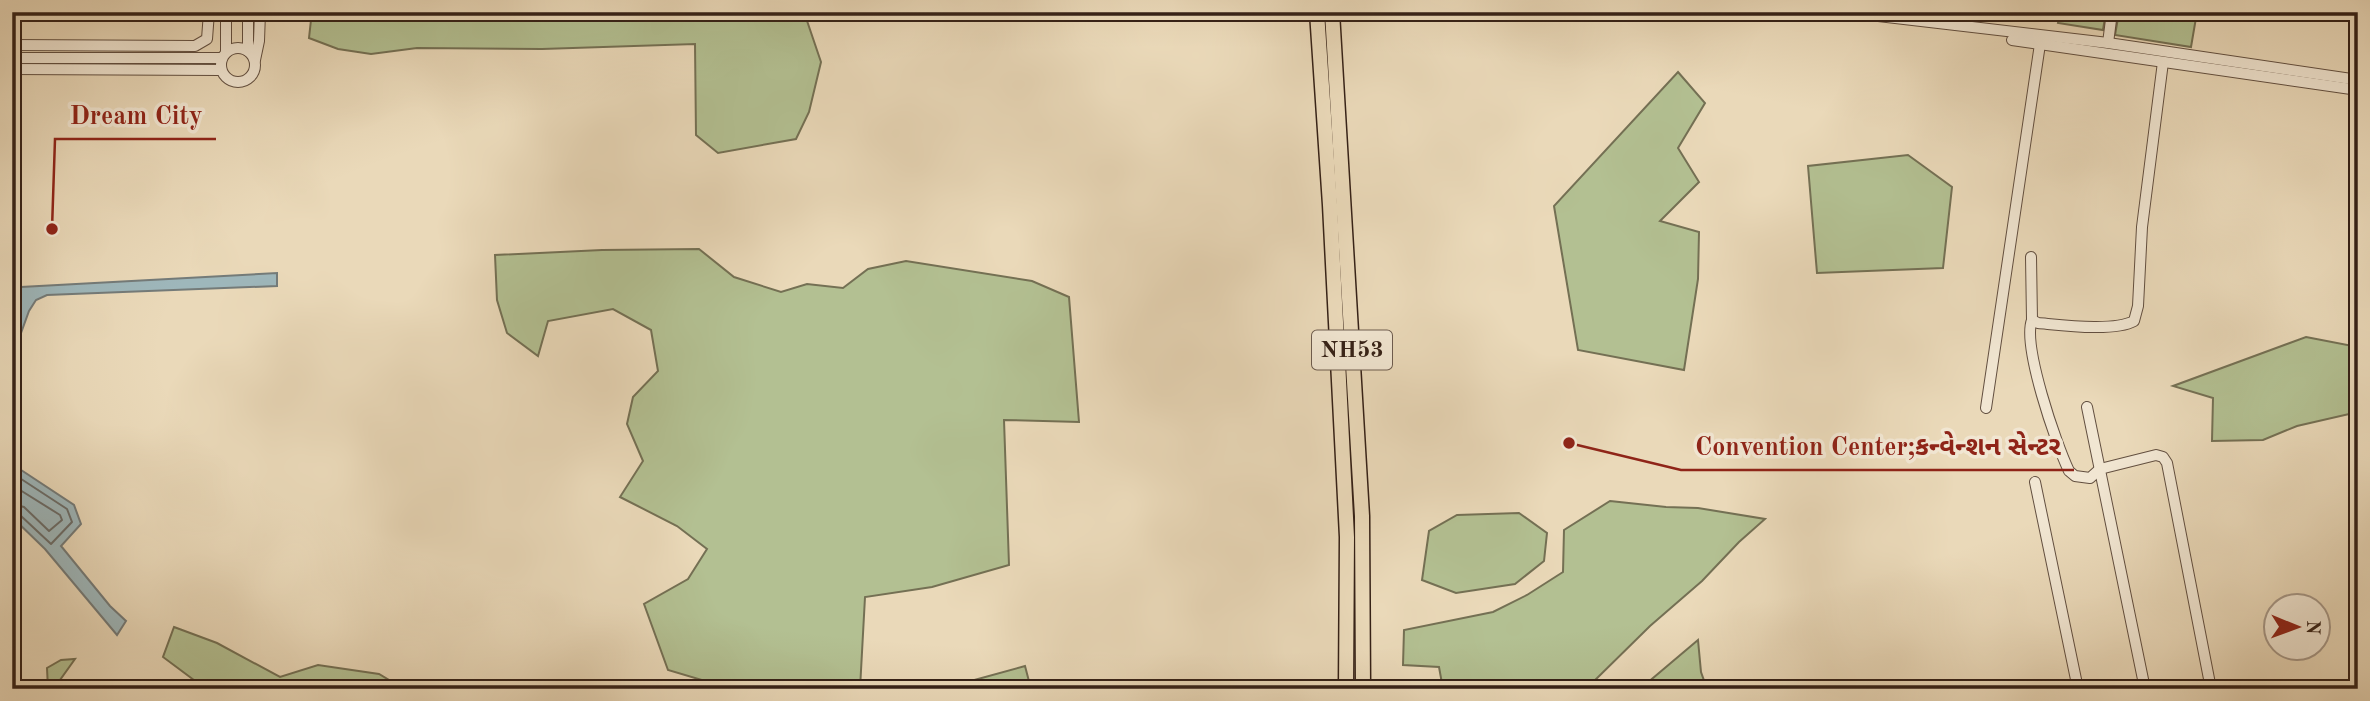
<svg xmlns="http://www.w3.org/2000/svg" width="2370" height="701" font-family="'Old Standard TT','Noto Sans Gujarati',serif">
<rect width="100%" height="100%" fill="#ead9b9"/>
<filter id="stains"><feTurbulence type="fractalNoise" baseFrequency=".00286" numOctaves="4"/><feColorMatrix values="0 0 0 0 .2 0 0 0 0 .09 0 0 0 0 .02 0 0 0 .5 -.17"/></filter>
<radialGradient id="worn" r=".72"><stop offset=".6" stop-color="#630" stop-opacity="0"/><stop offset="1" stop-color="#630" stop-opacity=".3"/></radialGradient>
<!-- green -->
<g fill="#b3c092" stroke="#747054" stroke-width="2">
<path d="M321 12H804L821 62 809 112 796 139 718 153 696 135 695 44 542 49 417 48 371 54 338 49 309 38 311 20Z"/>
<path d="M2060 12H2106L2103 30 2058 23Z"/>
<path d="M2119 12H2197L2191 47 2115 35Z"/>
<path d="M1678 72 1705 103 1678 148 1699 182 1660 221 1699 232 1698 279 1684 370 1578 350 1554 206Z"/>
<path d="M1908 155 1952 187 1943 268 1817 273 1808 166Z"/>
<path d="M699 249 734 277 781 292 807 284 843 288 868 269 906 261 1032 281 1069 297 1079 422 1004 420 1009 565 932 587 865 597 860 689H722V686L668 670 644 604 688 579 707 549 677 526 620 497 643 461 627 424 633 397 658 371 651 330 613 309 548 321 538 356 507 333 497 300 495 255 602 250Z"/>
<path d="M2306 337 2358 347V412L2297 426 2263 440 2212 441 2213 398 2173 386Z"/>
<path d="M1610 501 1666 507 1698 508 1765 519 1739 542 1702 581 1650 626 1586 689H1443L1439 667 1403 665 1404 630 1493 612 1527 595 1563 572 1564 530Z"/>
<path d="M1519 513 1547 533 1544 561 1515 584 1456 593 1422 580 1429 531 1457 515Z"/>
<path d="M174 627 217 643 280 677 318 665 379 674 404 689H206L163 657Z"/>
<path d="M1698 640 1701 672 1707 689H1640Z"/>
<path d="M75 659 60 680 62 689H48L47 668 61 660Z"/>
<path d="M1025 666 1031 689H968L967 682Z"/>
</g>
<!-- water -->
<g fill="#9eb7bb" stroke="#747b79" stroke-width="2">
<path d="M277 273V286L47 295 36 300 29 311 12 358V294L21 287Z"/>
<path d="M12 464 74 505 81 524 61 546 110 606 126 621 117 635 45 549 12 517Z"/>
</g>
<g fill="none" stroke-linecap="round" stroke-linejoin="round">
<!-- shore -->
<g stroke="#6a6c69" stroke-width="2">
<path d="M12 473 67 509 72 522 51 544 20 515 12 513"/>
<path d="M12 485 60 515 62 520 49 531 24 507 12 504"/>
</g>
<!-- minor casing -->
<g stroke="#624f40" stroke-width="12">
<g id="minor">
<path d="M1844 12 2108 43 2358 80"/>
<path d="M2012 40 2358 90"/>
<path d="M2108 43 2112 12"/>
<path d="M12 45 195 46 207 39 209 12"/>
<circle cx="238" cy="65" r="17"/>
<path d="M248 51V12"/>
<path d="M226 52V12"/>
<path d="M12 58H222"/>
<path d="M255 60 259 41 260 12"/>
<path d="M12 69 221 70"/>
<path d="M2031 257 2032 320 2038 323C2061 325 2114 332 2134 321L2138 306 2142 227 2163 62"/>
<path d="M2032 320C2022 345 2056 444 2069 471L2075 476 2090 478 2100 469 2156 455 2163 457 2167 463 2211 689"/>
<path d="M2087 407 2145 689"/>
<path d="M1986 408 2040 44"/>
<path d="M2035 482 2078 689"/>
</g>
</g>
<!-- highway casing -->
<g stroke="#352117" stroke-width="17">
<g id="highway">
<path d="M1317 12 1330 205 1347 537 1346 689"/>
<path d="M1332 12 1362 516 1363 689"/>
</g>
</g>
<!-- minor -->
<use href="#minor" stroke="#f1e6d2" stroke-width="10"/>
<!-- highway -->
<use href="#highway" stroke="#ead9b9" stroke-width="14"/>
</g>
<g text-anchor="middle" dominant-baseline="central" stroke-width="7" stroke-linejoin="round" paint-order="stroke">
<!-- shield labels -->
<rect fill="#f1e6d2" stroke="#6d5c4f" stroke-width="2" x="1312" y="330.5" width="80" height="39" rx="5"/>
<g font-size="23" font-weight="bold" fill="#352117">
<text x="1352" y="350">NH53</text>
</g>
</g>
<!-- callouts -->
<path fill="none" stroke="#8f2418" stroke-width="2.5" d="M52 229L55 139H216M1569 443L1681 470H2074"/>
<g fill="#8f2418" stroke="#f1e6d2" stroke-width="2.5">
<circle cx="52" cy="229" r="7"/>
<circle cx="1569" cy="443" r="7"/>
</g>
<g font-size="26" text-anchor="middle" font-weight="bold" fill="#8f2418" stroke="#f1e6d2" stroke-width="7" stroke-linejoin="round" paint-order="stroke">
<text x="136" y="124">Dream City</text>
<text x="1878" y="455">Convention Center;કન્વેન્શન સેન્ટર</text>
</g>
<!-- margin -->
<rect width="2370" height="701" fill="none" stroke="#ead9b9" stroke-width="42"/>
<rect x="14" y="14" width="2342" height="673" fill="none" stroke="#352117" stroke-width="3.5"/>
<rect x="21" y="21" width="2328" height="659" fill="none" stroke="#352117" stroke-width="2"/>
<!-- north arrow -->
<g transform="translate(2297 627) rotate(91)"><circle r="33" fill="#f1e6d2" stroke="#a69787" stroke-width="2"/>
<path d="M0-5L12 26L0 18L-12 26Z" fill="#8f2418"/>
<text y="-10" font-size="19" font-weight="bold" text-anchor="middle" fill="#352117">N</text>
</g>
<rect width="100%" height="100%" filter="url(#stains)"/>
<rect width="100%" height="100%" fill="url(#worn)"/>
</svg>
